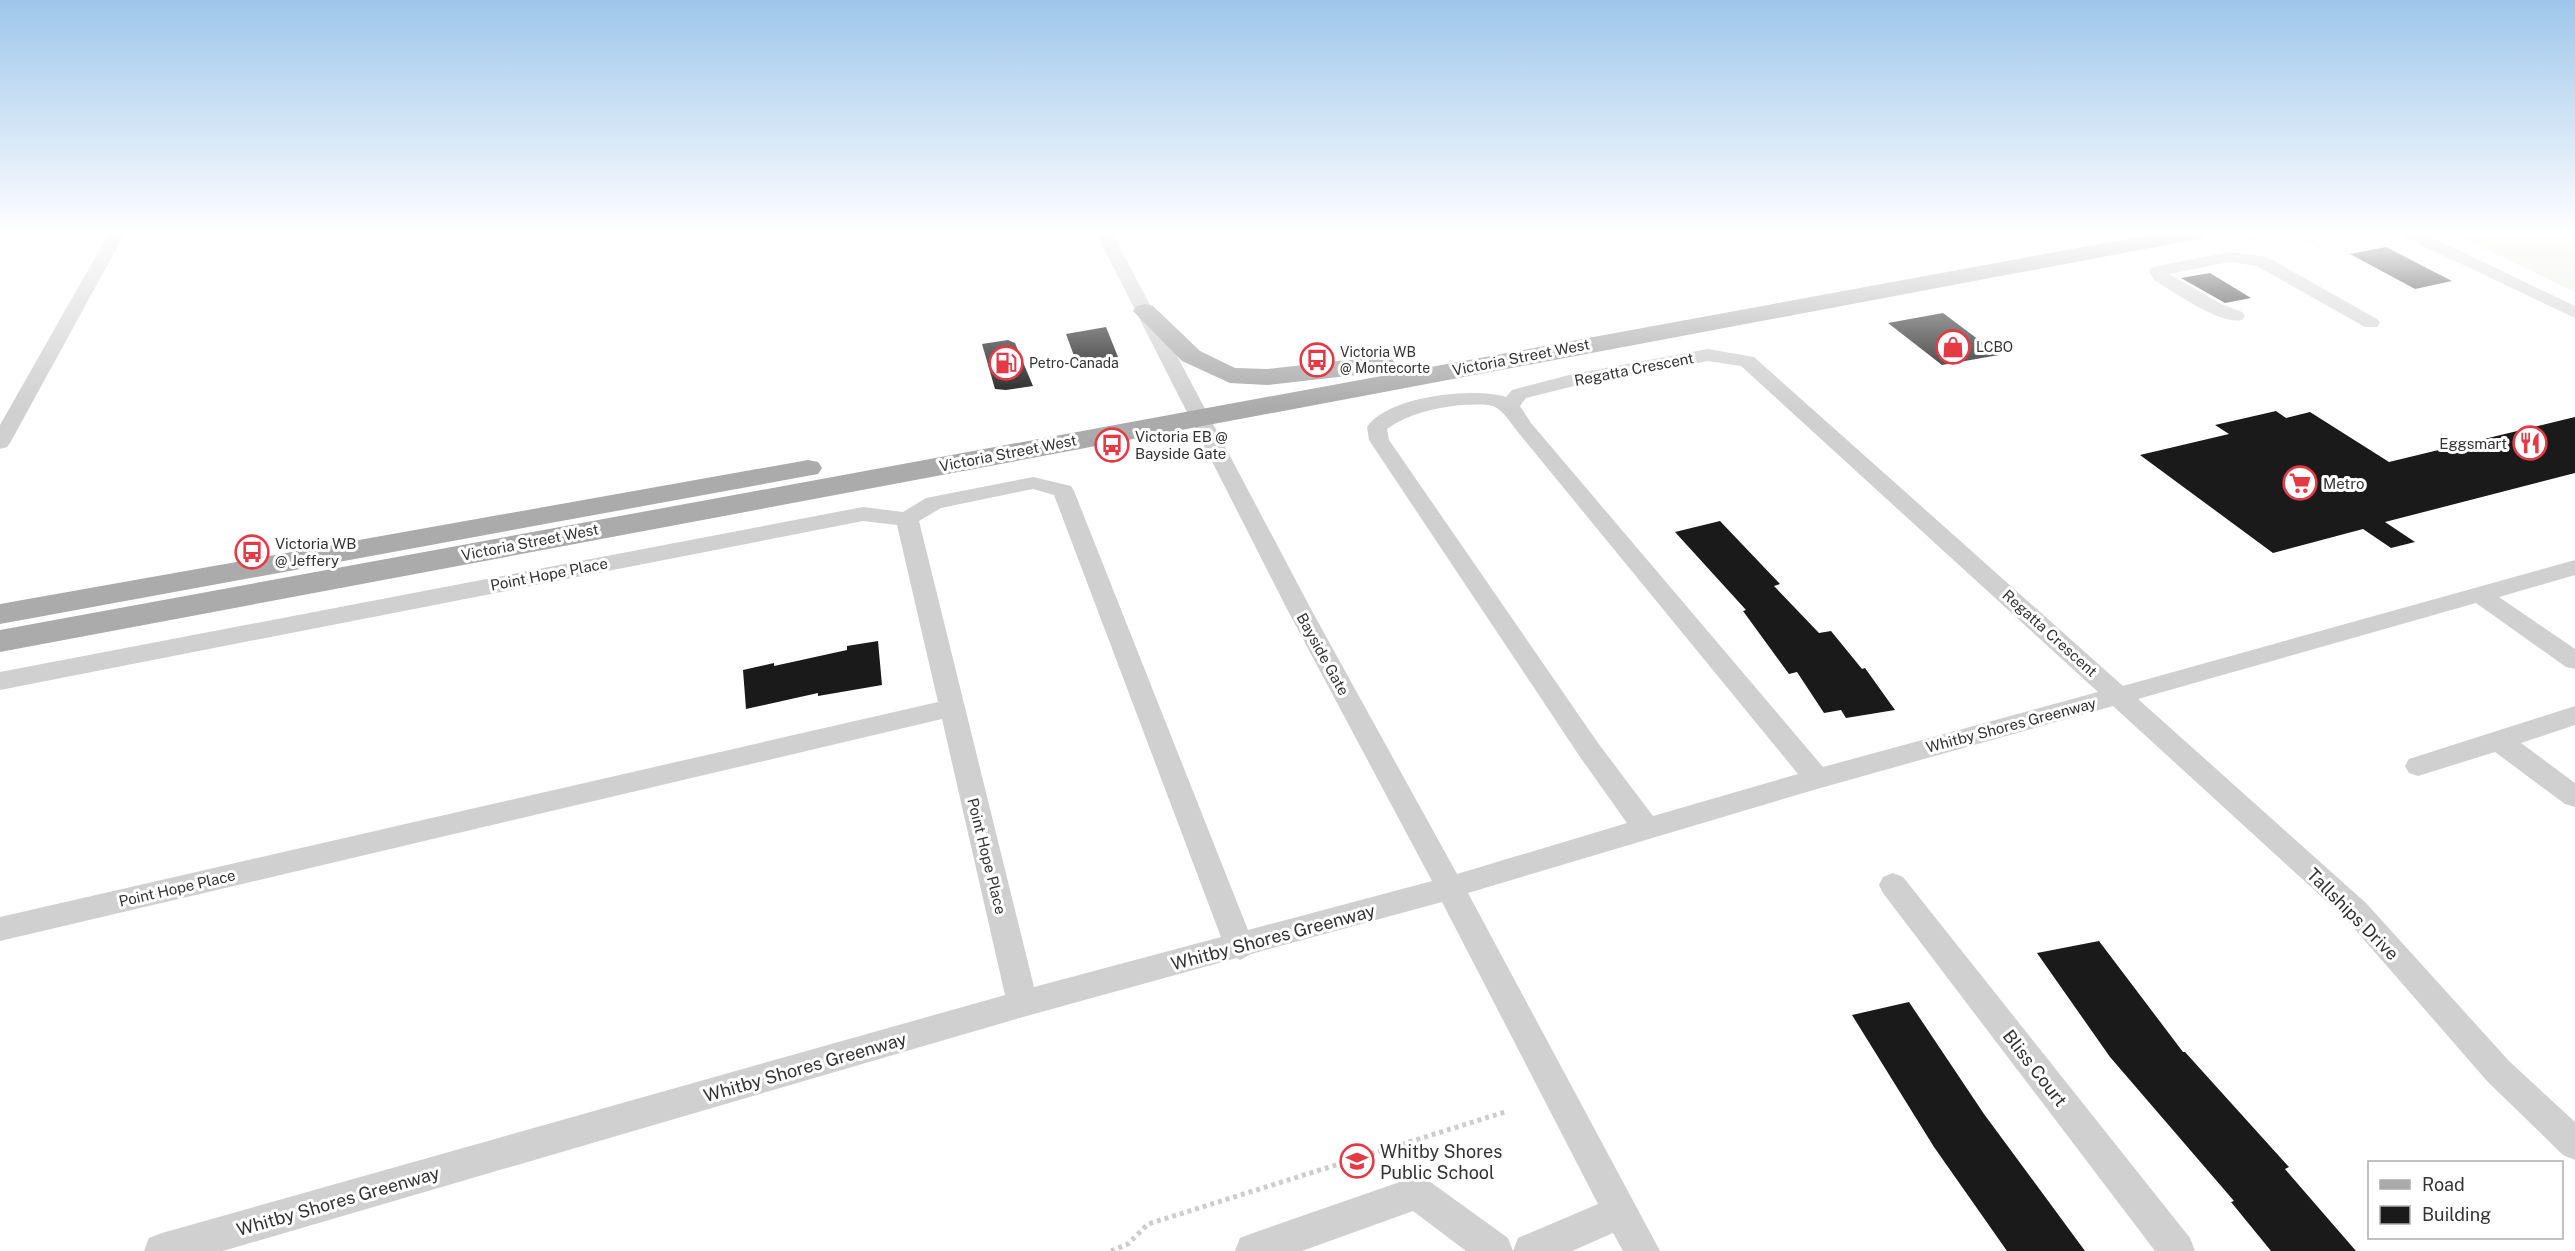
<svg xmlns="http://www.w3.org/2000/svg" width="2575" height="1251" font-family="'Public Sans',sans-serif">
<rect width="100%" height="100%" fill="#fff"/>
<!-- green -->
<path fill="#e6ecdf" d="M2451 233H2575V292Z"/>
<!-- building -->
<g fill="#1a1a1a">
<path d="M2386 247 2452 281 2415 289 2350 254Z"/>
<path d="M2210 273 2251 298 2225 303 2181 278Z"/>
<path d="M1943 313 1999 355 1942 365 1888 323Z"/>
<path d="M1106 327 1118 357 1077 364 1066 334Z"/>
<path d="M1008 340 1015 343 1033 386 1006 390 995 389 982 344Z"/>
<path d="M2276 411 2286 418 2310 412 2389 462 2575 417V473L2385 522 2415 542 2391 548 2363 529 2273 553 2140 455 2229 434 2215 425Z"/>
<path d="M1720 521 1780 584 1774 586 1819 633 1831 631 1862 669 1865 668 1895 710 1846 718 1841 710 1824 713 1797 672 1789 674 1743 611 1746 610 1675 532Z"/>
<path d="M878 641 882 685 818 696V693L746 709 743 670 774 663V666L847 650V646Z"/>
<path d="M2099 941 2183 1052H2185L2289 1167 2285 1169 2356 1251H2271L2231 1202 2234 1201 2110 1057 2037 953Z"/>
<path d="M1909 1002 1984 1114 2085 1251H2007L1934 1147 1852 1015Z"/>
</g>
<g fill="none" stroke-linecap="round" stroke-linejoin="round">
<!-- path-far1 -->
<g stroke="#cdcdcd" stroke-width="3" stroke-dasharray="2 2" stroke-linecap="butt">
<path d="M2294 233 2321 247"/>
<path d="M2246 240 2283 233"/>
</g>
<!-- path -->
<path stroke="#cdcdcd" stroke-width="5" stroke-dasharray="4 4" stroke-linecap="butt" d="M1111 1251 1128 1244 1148 1224 1508 1111"/>
<!-- minor -->
<g fill="#d0d0d0" fill-rule="evenodd">
<path d="M109 233H125L10 443 7 447 0 449V425Z"/>
<path d="M1096 233H1112L1312 611 1457 874 1627 823 1580 757 1369 440 1367 427C1388 396 1474 387 1506 397L1512 390 1573 374 1708 349 1754 357 2123 686 2575 560V575L2499 597 2575 649V669L2566 667 2476 603 2138 699 2366 903 2509 1061 2575 1122V1160L2563 1155 2487 1081 2346 919 2113 706 1817 789 1468 893 1660 1251H1623L1613 1233 1572 1251H1513L1518 1238 1598 1204 1442 902 1251 954 1240 960 1237 958 1023 1017 223 1251H144L149 1238 162 1233 1005 995 942 719 0 941V917L938 702 897 525 863 521 0 690V672L863 507 903 512 926 498 1033 477 1071 486 1074 491 1248 930 1432 881 1288 611ZM1708 361 1741 366 2098 692 1823 767 1531 423 1520 406 1526 398 1574 386ZM1461 405C1496 404 1496 402 1517 431L1798 774 1653 816 1598 743 1389 440 1387 429C1409 413 1435 408 1461 405ZM1033 489 1054 495 1221 937 1034 987 919 521 941 508Z"/>
<path d="M2402 233H2423L2575 306V318L2404 237Z"/>
<path d="M2229 252 2267 257 2377 319 2380 323 2377 327H2365L2257 266 2229 262 2169 274 2221 304 2242 312 2245 316 2242 320C2220 325 2174 292 2154 280L2149 271 2152 267 2158 266Z"/>
<path d="M2575 706V725L2521 743 2575 783V807L2565 804 2495 752 2418 776 2409 773 2405 766 2409 759Z"/>
<path d="M1893 873 1903 877 2190 1238 2195 1251H2155L1883 893 1879 885 1883 877Z"/>
<path d="M1417 1176 1429 1181 1508 1238 1513 1251H1466L1413 1211 1302 1251H1235L1240 1238 1253 1233Z"/>
</g>
<!-- major -->
<g fill="#ababab" fill-rule="evenodd">
<path d="M2159 233H2204L2201 238 2193 240 0 652V630Z"/>
<path d="M1145 304 1153 306 1200 351 1235 368 1267 369 1383 356 1392 359 1396 364 1392 369 1383 372 1267 385 1230 383 1182 361 1133 311 1137 306Z"/>
<path d="M808 460 818 462 822 468 818 474 0 624V604Z"/>
</g>
</g>
<!-- sky -->
<linearGradient id="sky" x2="0" y2="1"><stop stop-color="#9ec6ea"/><stop offset="0.57" stop-color="#fff"/><stop offset="1" stop-color="#fff" stop-opacity="0"/></linearGradient>
<rect width="2575" height="408" fill="url(#sky)"/>
<!-- icons -->
<defs>
<g id="shop-ring" transform="scale(1.725)"><circle r="9.5" fill="#fff" stroke="#e63946" stroke-width="1.5"/><path d="M-5-2.5h2.3a2.7 3.5 0 0 1 5.4 0H5L5.5 6h-11ZM-1.5-2.5h3a1.5 2.3 0 0 0-3 0Z" fill="#e63946"/></g>
<g id="bus-ring" transform="scale(1.725)"><circle r="9.5" fill="#fff" stroke="#e63946" stroke-width="1.5"/><path d="M-5-6H5V4H4V6H2V4H-2V6H-4V4H-5ZM-3.5-4V0h7V-4ZM-3.5 1.2v1.5H-2V1.2ZM2 1.2v1.5H3.5V1.2Z" fill="#e63946"/></g>
<g id="fuel-ring" transform="scale(1.725)"><circle r="9.5" fill="#fff" stroke="#e63946" stroke-width="1.5"/><path d="M-5.5-6h7V0h2V4h1.3V-2.5L3-4.5l.8-.8L6-3V5H2.5V1h-1V6h-7ZM-4.2-4.7v3.2H.2V-4.7Z" fill="#e63946"/></g>
<g id="restaurant-ring" transform="scale(1.725)"><circle r="9.5" fill="#fff" stroke="#e63946" stroke-width="1.5"/><path d="M-5-6h1v4h1v-4h1v4h1v-4h1v5L-1.5 .5V6h-2V.5L-5-1ZM5-6V6H3V1.5H1.5Q1.5-4 5-6Z" fill="#e63946"/></g>
<g id="supermarket-ring" transform="scale(1.725)"><circle r="9.5" fill="#fff" stroke="#e63946" stroke-width="1.5"/><path d="M-6-5.5h2.5l.6 2H6L4.5 2H-2.5L-4.4-4H-6ZM-1.5 3.2a1.3 1.3 0 1 0 .1 0ZM3 3.2a1.3 1.3 0 1 0 .1 0Z" fill="#e63946"/></g>
<g id="school-ring" transform="scale(1.725)"><circle r="9.5" fill="#fff" stroke="#e63946" stroke-width="1.5"/><path d="M0-5L7-2L0 1L-7-2ZM-4 1L0 2.5L4 1V4Q0 6-4 4Z" fill="#e63946"/></g>
</defs>
<g fill-rule="evenodd">
<use href="#shop-ring" x="1953" y="347"/>
<use href="#bus-ring" x="1317" y="360"/>
<use href="#fuel-ring" x="1006" y="363"/>
<use href="#restaurant-ring" x="2530" y="443"/>
<use href="#bus-ring" x="1112" y="445"/>
<use href="#supermarket-ring" x="2300" y="483"/>
<use href="#bus-ring" x="252" y="552"/>
<use href="#school-ring" x="1357" y="1161"/>
</g>
<g text-anchor="middle" dominant-baseline="central" stroke-width="6" stroke-linejoin="round" paint-order="stroke">
<!-- far-poi labels -->
<g font-size="14" fill="#333" stroke="#fff" text-anchor="start">
<text x="1976" y="347">LCBO</text>
<text x="1340" y="352">Victoria WB<tspan x="1340" dy="16">@ Montecorte</tspan></text>
<text x="1029" y="363">Petro-Canada</text>
</g>
<!-- street labels -->
<g font-size="15" fill="#333" stroke="#fff">
<text transform="translate(1521 357) rotate(-11)">Victoria Street West</text>
<text transform="translate(1634 369) rotate(-11)">Regatta Crescent</text>
<text transform="translate(1008 453) rotate(-11)">Victoria Street West</text>
<text transform="translate(530 542) rotate(-11)">Victoria Street West</text>
<text transform="translate(549 574) rotate(-11)">Point Hope Place</text>
<text transform="translate(2050 633) rotate(42)">Regatta Crescent</text>
<text transform="translate(1323 654) rotate(61)">Bayside Gate</text>
<text transform="translate(2011 725) rotate(-15)">Whitby Shores Greenway</text>
<text transform="translate(987 856) rotate(76)">Point Hope Place</text>
<text transform="translate(177 888) rotate(-13)">Point Hope Place</text>
</g>
<!-- poi labels -->
<g font-size="15" fill="#333" stroke="#fff" text-anchor="start">
<text x="1135" y="436">Victoria EB @<tspan x="1135" dy="17">Bayside Gate</tspan></text>
<text x="2507" y="443" text-anchor="end">Eggsmart</text>
<text x="2323" y="483">Metro</text>
<text x="275" y="543">Victoria WB<tspan x="275" dy="17">@ Jeffery</tspan></text>
</g>
<!-- near-street labels -->
<g font-size="18" fill="#333" stroke="#fff">
<text transform="translate(2353 914) rotate(45)">Tallships Drive</text>
<text transform="translate(1273 937) rotate(-15)">Whitby Shores Greenway</text>
<text transform="translate(805 1067) rotate(-16)">Whitby Shores Greenway</text>
<text transform="translate(2035 1068) rotate(52)">Bliss Court</text>
<text transform="translate(338 1201) rotate(-16)">Whitby Shores Greenway</text>
</g>
<!-- near-poi labels -->
<g font-size="18" fill="#333" stroke="#fff" text-anchor="start">
<text x="1380" y="1151">Whitby Shores<tspan x="1380" dy="21">Public School</tspan></text>
</g>
</g>
<!-- legend -->
<rect x="2368" y="1161" width="195" height="78" fill="#ffffff" stroke="#adadad" stroke-width="1.5"/>
<rect x="2380" y="1180" width="30" height="9" fill="#ababab" stroke="#adadad" stroke-width="1.5"/>
<text x="2422" y="1191" font-size="18" fill="#333333">Road</text>
<rect x="2380" y="1206" width="30" height="18" fill="#1a1a1a" stroke="#adadad" stroke-width="1.5"/>
<text x="2422" y="1221" font-size="18" fill="#333333">Building</text>
</svg>
